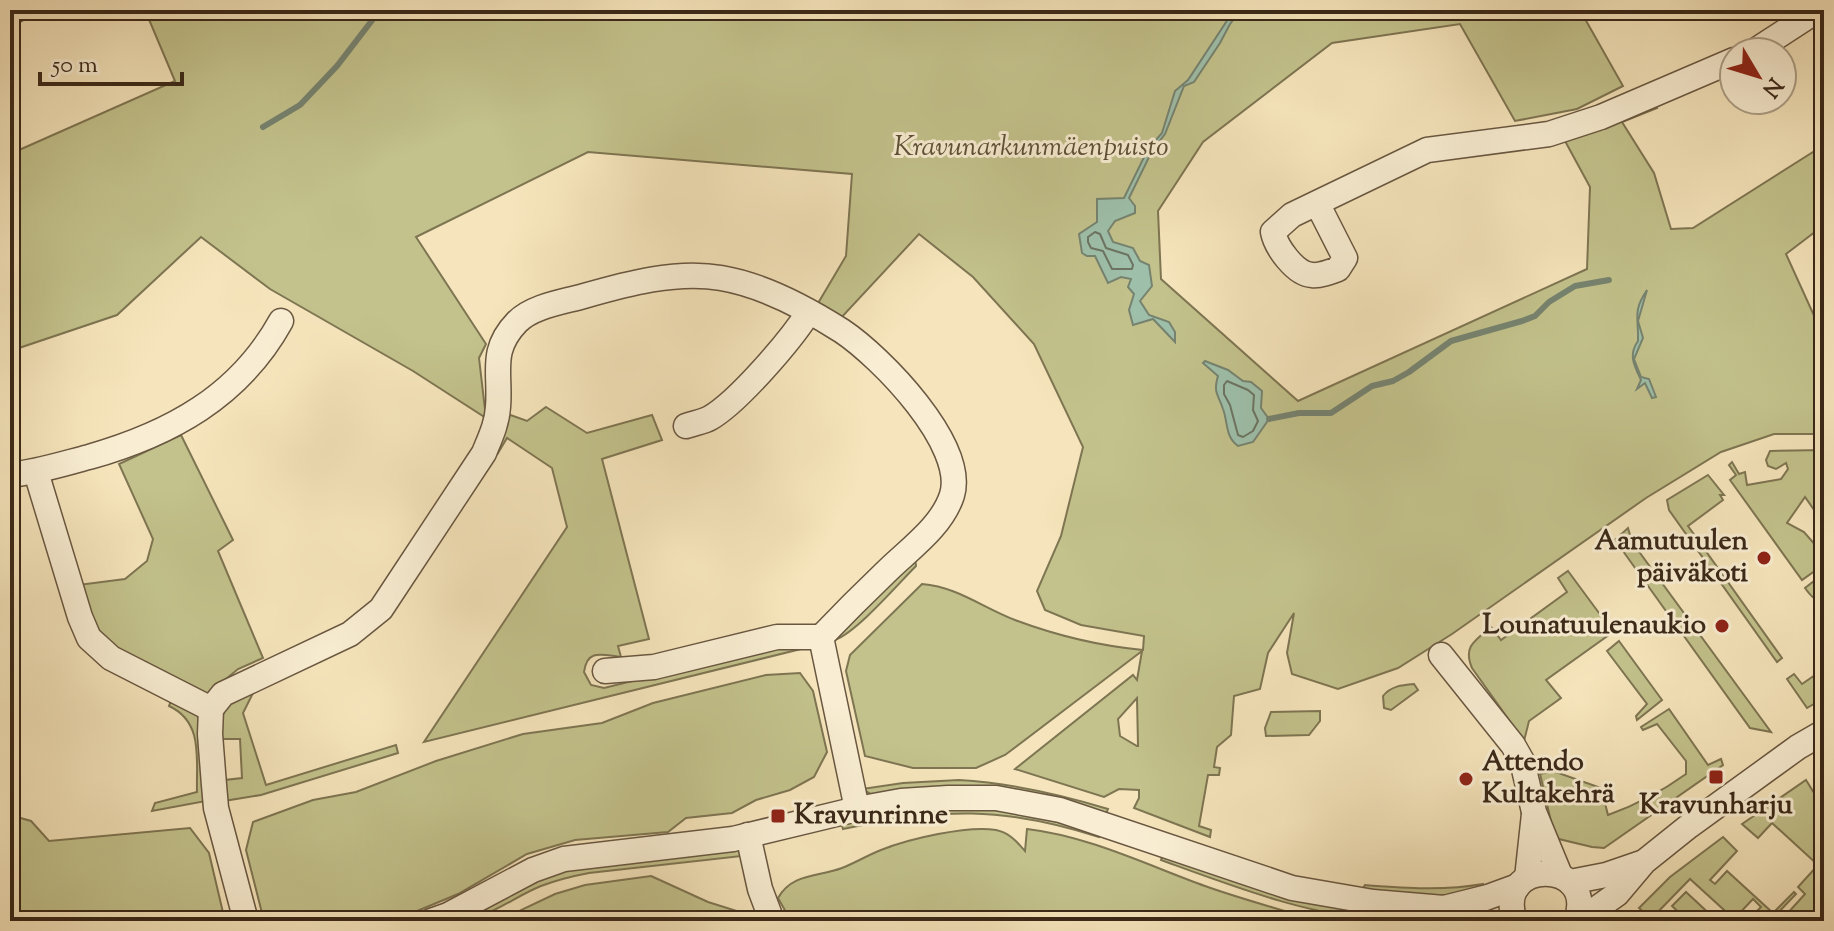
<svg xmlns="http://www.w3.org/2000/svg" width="1834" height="931" font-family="'Sorts Mill Goudy',serif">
<rect width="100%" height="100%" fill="#f6e5bc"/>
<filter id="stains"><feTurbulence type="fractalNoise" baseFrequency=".0025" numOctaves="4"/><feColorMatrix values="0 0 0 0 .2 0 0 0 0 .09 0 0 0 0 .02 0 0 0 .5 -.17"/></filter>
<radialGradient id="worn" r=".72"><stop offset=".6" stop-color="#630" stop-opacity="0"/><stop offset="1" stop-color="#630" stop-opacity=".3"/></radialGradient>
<!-- green -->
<g fill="#c3c28c" stroke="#7e7552" stroke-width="2" fill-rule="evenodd">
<path d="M145 10H1580L1623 86 1577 109 1515 121 1460 24 1332 43 1203 142 1158 211 1161 279 1298 401 1587 269 1590 187 1565 141 1653 102 1657 108 1622 122 1654 173 1671 229 1693 228 1824 145V225L1786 254 1821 331H1824V434H1774L1721 452 1646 498 1452 634 1398 668 1338 689 1292 674 1287 653 1294 613 1268 653 1260 689 1234 696 1231 735 1217 747 1214 767 1220 768 1219 775H1208L1199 826 1211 830 1210 837 1134 808 1139 798V790L1119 789 1104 797 1015 769 1133 675 1137 680 1142 651 1005 755 976 768H913L865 756 846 671 850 655 922 584C958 587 983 608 1015 620 1055 635 1101 646 1143 650L1144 636 1081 625 1045 610 1037 591 1061 536 1083 447 1034 344 973 277 919 234 840 319 817 305 846 256 852 174 588 152 416 237 486 344 479 358 486 418 413 371 270 289 201 237 117 315 10 351V154L175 81ZM1137 698 1138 746H1137L1120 736 1118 719Z"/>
<path d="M546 407 587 433 652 415 662 440 602 459 649 639 618 646 621 657C603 655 587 648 584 672L591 685 604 688 775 646 801 649 424 742 567 527 552 468 507 438 498 453 493 447 505 413 527 421Z"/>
<path d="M181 435 233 540 218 551 263 658 238 669 208 694H199L115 651 92 625 78 585 125 579 147 561 153 539 119 464Z"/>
<path d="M1823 450 1824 524 1805 497 1787 523 1804 532 1818 548 1815 551 1824 564V602C1815 601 1810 595 1805 588L1823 574 1819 568 1802 580 1730 480 1736 475 1729 465 1732 462 1739 474 1745 472 1747 485 1781 479 1788 469 1786 463 1776 469 1768 466 1766 460 1770 451Z"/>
<path d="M1708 475 1724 495H1720L1723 500 1688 526 1782 658 1777 662 1669 510 1667 500Z"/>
<path d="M1628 528 1632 542 1771 732 1750 728 1615 540Z"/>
<path d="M915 558 916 566C897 585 858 631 835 640Z"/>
<path d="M1568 571 1613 632 1546 680 1561 698 1529 721 1524 741 1472 668C1463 647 1474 641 1491 627L1501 640 1567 592 1558 578Z"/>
<path d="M1619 641 1662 700 1637 720 1636 716 1647 704 1607 651Z"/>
<path d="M1824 669V698L1807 708 1787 679 1794 674 1802 684Z"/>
<path d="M800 673 813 691 827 752 814 777 790 790 756 800 732 813 686 818 668 832 575 840 527 854 458 894 410 914 384 921H264L246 850 253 822 313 800 356 792 436 761 523 734 602 723 653 703 766 675Z"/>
<path d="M1414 684 1418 690 1391 710 1384 708 1383 696C1391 686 1402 685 1414 684Z"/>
<path d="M254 691 243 713 266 785 396 745 398 753 261 795 224 801 225 780 242 778 240 739H223L220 736C221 708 227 699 254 691Z"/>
<path d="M171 701 197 715 201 721 206 801 152 811 155 803 197 792C196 760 204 722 169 706Z"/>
<path d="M1669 709 1708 765 1721 759 1723 765 1604 848 1592 847 1559 839 1553 830 1540 774 1553 771 1601 788 1608 815C1636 805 1661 792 1686 774V761L1657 724 1643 730 1641 727Z"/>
<path d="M1320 711V721L1309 735 1266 736 1265 728 1271 712Z"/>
<path d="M959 780C1010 783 1059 794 1108 809L1106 814 871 794 862 789 903 783Z"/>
<path d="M1806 780 1824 809V921H1784L1788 917 1786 915 1805 894 1798 887 1818 865 1772 823 1758 838 1742 824Z"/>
<path d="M959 807 1019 812 1101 833 1099 837C1003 806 941 808 843 829L841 822 882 813Z"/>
<path d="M10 815 31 821 49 841 190 828 209 853 225 921H10Z"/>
<path d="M1027 829C1088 836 1147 865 1205 886 1241 899 1280 909 1317 921H791L778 898C792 873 818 877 842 868 855 863 868 855 881 850 908 839 968 825 996 830 1010 833 1016 841 1025 851Z"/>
<path d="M1723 837 1737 851 1710 880 1715 884 1727 871 1773 913 1794 892 1796 894 1770 921H1758L1752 916 1761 907 1753 899 1734 919 1690 879 1651 919 1639 908 1670 877Z"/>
<path d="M731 849 738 850 742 856 589 873C573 876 557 880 541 886 513 897 486 921 455 921L530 882 572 868Z"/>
<path d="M1163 855 1453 921C1432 921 1412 922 1391 921 1312 917 1235 887 1161 860Z"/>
<path d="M651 876 708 902 756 917 758 921H498L555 894 585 885Z"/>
<path d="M1483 884 1482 892C1441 899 1403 894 1362 890L1365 885C1405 888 1443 891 1483 884Z"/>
<path d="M1686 892 1714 918 1719 913 1727 921H1688L1672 906Z"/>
</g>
<!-- water -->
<g fill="#9ec0ab" stroke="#768370" stroke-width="2">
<path d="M1234 10H1241L1230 24 1220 43 1194 82 1184 86 1165 134 1152 151 1129 198 1135 206V213L1115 221 1108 231 1113 242 1133 248 1140 261 1149 265 1152 286 1140 301 1149 315 1169 322 1175 332V342L1153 319 1133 325 1129 310 1134 294 1128 287 1131 279 1121 277 1108 283 1095 256H1087L1082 253 1079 234 1097 222V199L1124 198 1148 149 1162 133 1175 91 1188 80Z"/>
<path d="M1647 290 1638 321 1643 338 1634 359 1641 377 1649 379 1656 397 1652 398 1645 383 1637 389 1641 380C1634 365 1628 355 1638 341 1639 318 1632 312 1647 290Z"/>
<path d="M1205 361 1228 370 1243 381 1251 382 1262 391 1261 408 1269 419 1253 442 1238 446C1225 437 1228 422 1223 409 1218 394 1213 393 1218 376L1203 363Z"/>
</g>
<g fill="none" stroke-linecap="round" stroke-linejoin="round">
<!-- shore -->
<g stroke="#6c7462" stroke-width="2">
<path d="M1095 232 1100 234 1106 248 1128 255 1133 265 1132 269H1112L1103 251 1091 248 1088 242V237Z"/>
<path d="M1227 381 1248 390 1254 395 1253 410 1258 421 1253 431 1243 437 1238 435 1230 405 1224 394V385Z"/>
</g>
<!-- stream -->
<g stroke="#768370" stroke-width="6">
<path d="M263 127 300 105 337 66 380 10"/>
<path d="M1269 419 1299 413H1331L1372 386 1393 381 1409 372 1451 341 1522 321 1535 316 1549 302 1575 286 1609 280"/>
</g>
<!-- minor casing -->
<g stroke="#695741" stroke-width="27">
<g id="minor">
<path d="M10 13 16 10"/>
<path d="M1753 52 1818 10"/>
<path d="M1317 203 1345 258 1338 269C1330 272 1320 276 1312 275 1295 274 1276 247 1273 232L1292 215 1427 150 1549 134 1601 117 1734 60"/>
<path d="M686 426C694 423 703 422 710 418 738 402 791 340 808 313"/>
<path d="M36 472 80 617 89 638 111 658 211 709"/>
<path d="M10 475C37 472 62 464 89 457 170 434 239 397 281 321"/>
<path d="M821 637 857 809"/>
<path d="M1441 655 1513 745 1522 761 1534 812 1560 875"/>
<path d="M605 671 654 667 777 637H821"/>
<path d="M748 835 760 889 772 921"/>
<path d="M1527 878 1534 814"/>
<path d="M1570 882 1606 875 1641 863"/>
<path d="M1444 908 1488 897 1518 886"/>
<path d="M246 921 216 808 214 785 210 734 211 709 223 694 350 634 381 609 484 453C490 438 497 424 498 407 501 373 489 351 517 322 533 306 563 302 584 296 626 284 677 270 721 278 763 285 806 308 842 331 881 357 967 445 952 495 942 527 908 550 885 573 863 594 842 615 821 637"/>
<path d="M431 921 448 915 533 870 564 859 733 839 857 809 901 801 948 798H996L1060 810 1292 888 1373 902 1444 908 1485 921"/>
<path d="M1515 921C1492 858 1599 858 1576 921"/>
<path d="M1579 921 1617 894 1644 862 1689 826 1798 747 1824 732"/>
</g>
</g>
<!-- minor -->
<use href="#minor" stroke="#f9eed3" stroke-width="24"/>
</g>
<!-- markers -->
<g fill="#8f2418" stroke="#f9eed3" stroke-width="3">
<circle cx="1764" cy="558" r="8"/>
<circle cx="1722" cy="626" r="8"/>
<rect x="1708" y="769" width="16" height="16" rx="4"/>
<circle cx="1466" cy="779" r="8"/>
<rect x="770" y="808" width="16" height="16" rx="4"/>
</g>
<g text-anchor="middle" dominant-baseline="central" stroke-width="6" stroke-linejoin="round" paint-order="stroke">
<!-- park labels -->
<g font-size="28" font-style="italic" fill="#5c4e35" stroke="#f9eed3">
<text x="1031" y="148">Kravunarkunmäenpuisto</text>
</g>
<!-- poi labels -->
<g font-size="28" font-weight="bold" fill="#3a2818" stroke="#f9eed3" text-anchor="end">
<text x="1748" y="542">Aamutuulen<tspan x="1748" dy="32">päiväkoti</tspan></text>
<text x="1706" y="626">Lounatuulenaukio</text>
<text x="1482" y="763" text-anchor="start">Attendo<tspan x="1482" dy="32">Kultakehrä</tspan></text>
<text x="1716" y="806" text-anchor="middle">Kravunharju</text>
<text x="794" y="816" text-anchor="start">Kravunrinne</text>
</g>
</g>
<!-- margin -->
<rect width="1834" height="931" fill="none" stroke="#f6e5bc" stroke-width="40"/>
<rect x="12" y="12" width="1810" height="907" fill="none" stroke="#3a2818" stroke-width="4"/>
<rect x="20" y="20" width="1794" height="891" fill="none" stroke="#3a2818" stroke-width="2"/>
<!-- north arrow -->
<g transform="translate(1758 76) rotate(128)"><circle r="38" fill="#f9eed3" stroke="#ad9f88" stroke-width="2"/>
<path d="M0-6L14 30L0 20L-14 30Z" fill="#8f2418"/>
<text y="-12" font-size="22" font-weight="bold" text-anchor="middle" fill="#3a2818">N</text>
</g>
<!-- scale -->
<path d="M40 72v12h142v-12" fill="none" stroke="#3a2818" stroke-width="4"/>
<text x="52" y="72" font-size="24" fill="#3a2818" stroke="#f9eed3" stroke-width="6" paint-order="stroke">50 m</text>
<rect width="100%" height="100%" filter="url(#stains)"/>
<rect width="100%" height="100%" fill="url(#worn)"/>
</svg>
